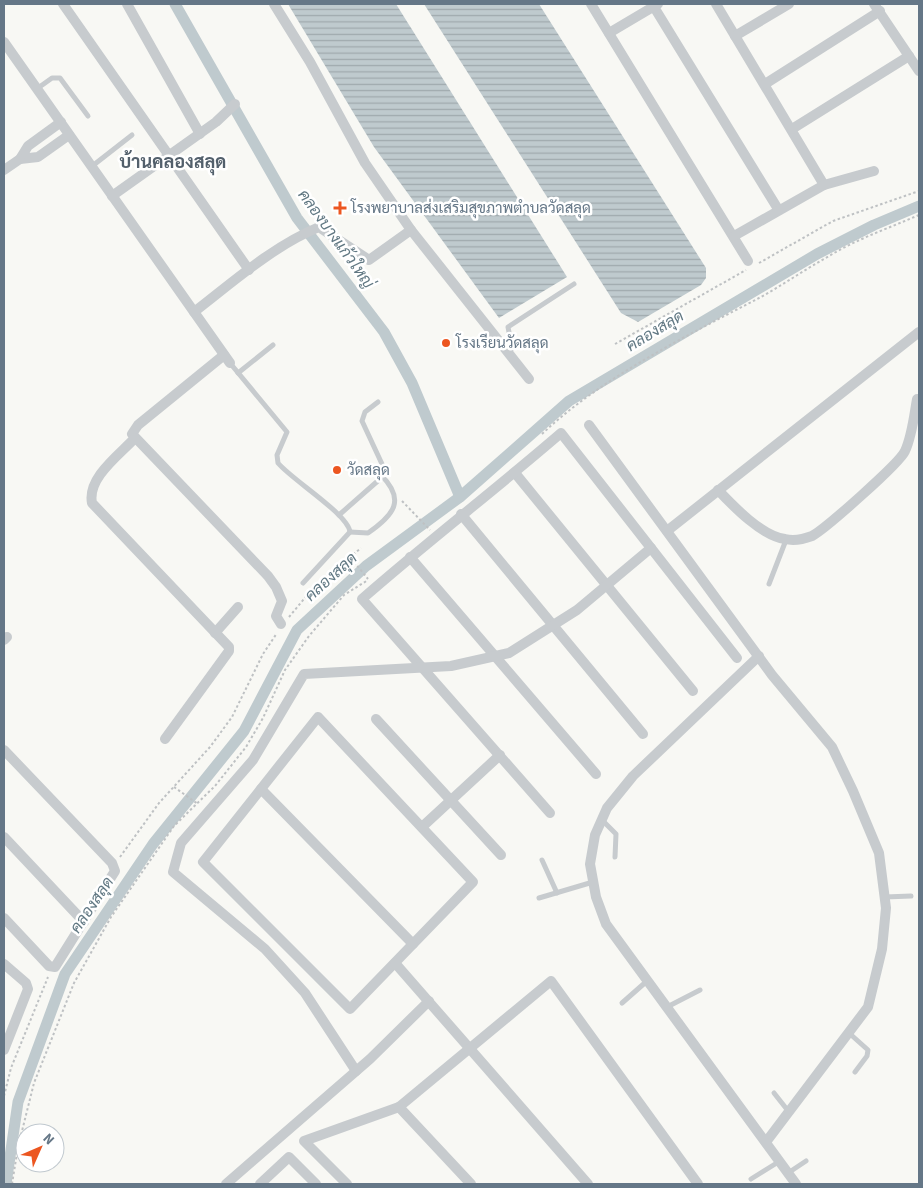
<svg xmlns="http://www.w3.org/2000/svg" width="923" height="1188" font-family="'Source Sans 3',Sarabun,sans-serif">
<defs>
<pattern id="water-rules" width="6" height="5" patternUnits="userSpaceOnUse" patternTransform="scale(1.25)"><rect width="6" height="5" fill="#bfcace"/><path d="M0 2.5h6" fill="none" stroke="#9fa9ad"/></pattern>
</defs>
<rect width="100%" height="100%" fill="#f8f8f4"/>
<!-- water -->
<g fill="url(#water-rules)">
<path d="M288 4H396L567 277 499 318 374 147Z"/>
<path d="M424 4H539L706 268V278L701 285 638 322 621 313Z"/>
</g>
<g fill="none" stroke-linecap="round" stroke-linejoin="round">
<!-- canal -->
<g stroke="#bfcace" stroke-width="11">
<path d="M175 4 297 218 384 332 412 383 460 497"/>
<path d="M6 1184 18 1102 65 974 153 844 244 731 297 630 366 566 460 497 569 401 817 254 874 225 919 206"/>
</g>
<!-- path -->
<g stroke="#bec1c3" stroke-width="2" stroke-dasharray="2.5 2.5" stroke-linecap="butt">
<path d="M759 263 833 221 919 191"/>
<path d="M615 344 746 270"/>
<path d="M542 434C602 377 688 335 761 297 784 284 806 269 829 256 857 239 889 228 919 215"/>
<path d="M402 501 430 530"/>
<path d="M351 558 368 579"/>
<path d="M289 617 314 587 361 548"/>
<path d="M174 787 198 804"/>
<path d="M120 857 159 803 210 747 232 717 263 654 277 633"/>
<path d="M4 1096 11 1068 48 977"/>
<path d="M12 1184 18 1147 34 1083 74 983 111 917 174 826 215 786 246 747 263 718 285 670 309 636 344 595 368 580"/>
</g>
<!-- service -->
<g stroke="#c7cbce" stroke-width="5">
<path d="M38 88 52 78H60L88 116"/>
<path d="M91 167 132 135"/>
<path d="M509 353 512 348 508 327 574 284"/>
<path d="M230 363 287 432 277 455 278 463C292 480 348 514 350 532L303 583"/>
<path d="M238 373 273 345"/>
<path d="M339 515 380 479 382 464 362 421 365 412 378 402"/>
<path d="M350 532 368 533C394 515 406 500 381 475"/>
<path d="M769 584 786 540"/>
<path d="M602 820 616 834 615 857"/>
<path d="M542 860 557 893"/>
<path d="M885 897 911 896"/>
<path d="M539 898 593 882"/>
<path d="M622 1003 647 981"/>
<path d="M667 1007 700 990"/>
<path d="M849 1033 868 1050 867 1056 855 1072"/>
<path d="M774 1093 789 1112"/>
<path d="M788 1173 806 1161"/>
<path d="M751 1179 780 1161"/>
</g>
<!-- minor -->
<g stroke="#c7cbce" stroke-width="10">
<path d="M63 4 249 270"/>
<path d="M127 4 200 134"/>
<path d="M274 4 310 62 365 163 411 230 529 379"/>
<path d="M591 4 748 261"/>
<path d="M716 4 824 185"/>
<path d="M874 4 919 71"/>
<path d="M654 7 778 209"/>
<path d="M609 33 658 4"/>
<path d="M735 36 789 4"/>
<path d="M4 42 230 363"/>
<path d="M765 84 880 11"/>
<path d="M61 122 28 146 20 159 38 157 69 135"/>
<path d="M792 129 909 56"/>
<path d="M4 170 20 159"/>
<path d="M112 196 216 122 235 104"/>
<path d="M734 236 824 185 874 171"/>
<path d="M194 312C233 282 273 246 319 227L369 260 411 230"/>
<path d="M224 355 138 425 132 434 268 576 276 587 282 601 276 616 281 624"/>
<path d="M589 425 772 675 832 747 853 791 879 853 886 908 882 949 868 1007 766 1142"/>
<path d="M135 438C119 455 87 478 92 503L229 647V651L165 739"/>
<path d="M515 473 693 691"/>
<path d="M718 490C734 507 762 536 785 539 793 541 804 539 812 536 825 529 900 463 905 451 912 436 914 416 917 399"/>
<path d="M461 514 643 734"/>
<path d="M667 531 919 332"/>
<path d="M410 557 596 774"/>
<path d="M215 633 238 607"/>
<path d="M4 640 7 637"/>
<path d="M759 656 633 776 607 808 595 835 590 864 596 897 606 924 796 1184"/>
<path d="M318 717 473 882 350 1009 203 862Z"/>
<path d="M376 719 501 855"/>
<path d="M4 750 112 863 115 871 55 967 49 966 4 918"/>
<path d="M261 789 413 944"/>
<path d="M550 813 362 599C427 542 495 490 561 433L737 658"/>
<path d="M422 827 500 755"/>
<path d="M4 837 84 922"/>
<path d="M395 963 588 1184"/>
<path d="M4 964 26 983 28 989 4 1050"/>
<path d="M356 1071 305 993 265 949 173 872 181 843 253 760 304 674 451 666 509 653 577 610 651 548"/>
<path d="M399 1107 471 1184"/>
<path d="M226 1184 370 1059 429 1001"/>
<path d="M260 1184 289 1157 316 1184"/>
<path d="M347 1184 304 1141 399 1107 551 981 698 1184"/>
</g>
</g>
<!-- markers -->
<g fill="#ec5620" stroke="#fff" stroke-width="2">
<path d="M337.5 200.5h5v5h5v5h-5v5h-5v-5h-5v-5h5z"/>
<circle cx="446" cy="343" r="5"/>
<circle cx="337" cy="470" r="5"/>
</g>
<g text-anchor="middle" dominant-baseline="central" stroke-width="5" stroke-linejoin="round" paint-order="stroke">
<!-- poi labels -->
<g font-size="15" fill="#657787" stroke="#fff" text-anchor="start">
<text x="351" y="208">โรงพยาบาลส่งเสริมสุขภาพตำบลวัดสลุด</text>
<text x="456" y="343">โรงเรียนวัดสลุด</text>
<text x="347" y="470">วัดสลุด</text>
</g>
<!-- water labels -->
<g font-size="16" font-style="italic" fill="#617883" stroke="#fff">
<text transform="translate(336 239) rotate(54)">คลองบางแก้วใหญ่</text>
<text transform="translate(655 331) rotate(-31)">คลองสลุด</text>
<text transform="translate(331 577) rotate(-42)">คลองสลุด</text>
<text transform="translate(92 905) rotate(-56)">คลองสลุด</text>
</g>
<!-- quarter labels -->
<g font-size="18" font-weight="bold" fill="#53606c" stroke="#fff">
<text x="173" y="162">บ้านคลองสลุด</text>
</g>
</g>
<!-- border -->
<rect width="923" height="1188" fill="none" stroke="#657787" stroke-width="10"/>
<!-- north arrow -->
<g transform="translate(40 1148) rotate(45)"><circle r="24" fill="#ffffff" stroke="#c1c9cf"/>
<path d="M0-4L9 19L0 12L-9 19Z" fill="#ec5620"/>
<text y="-8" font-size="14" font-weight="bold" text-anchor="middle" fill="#657787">N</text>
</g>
</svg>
